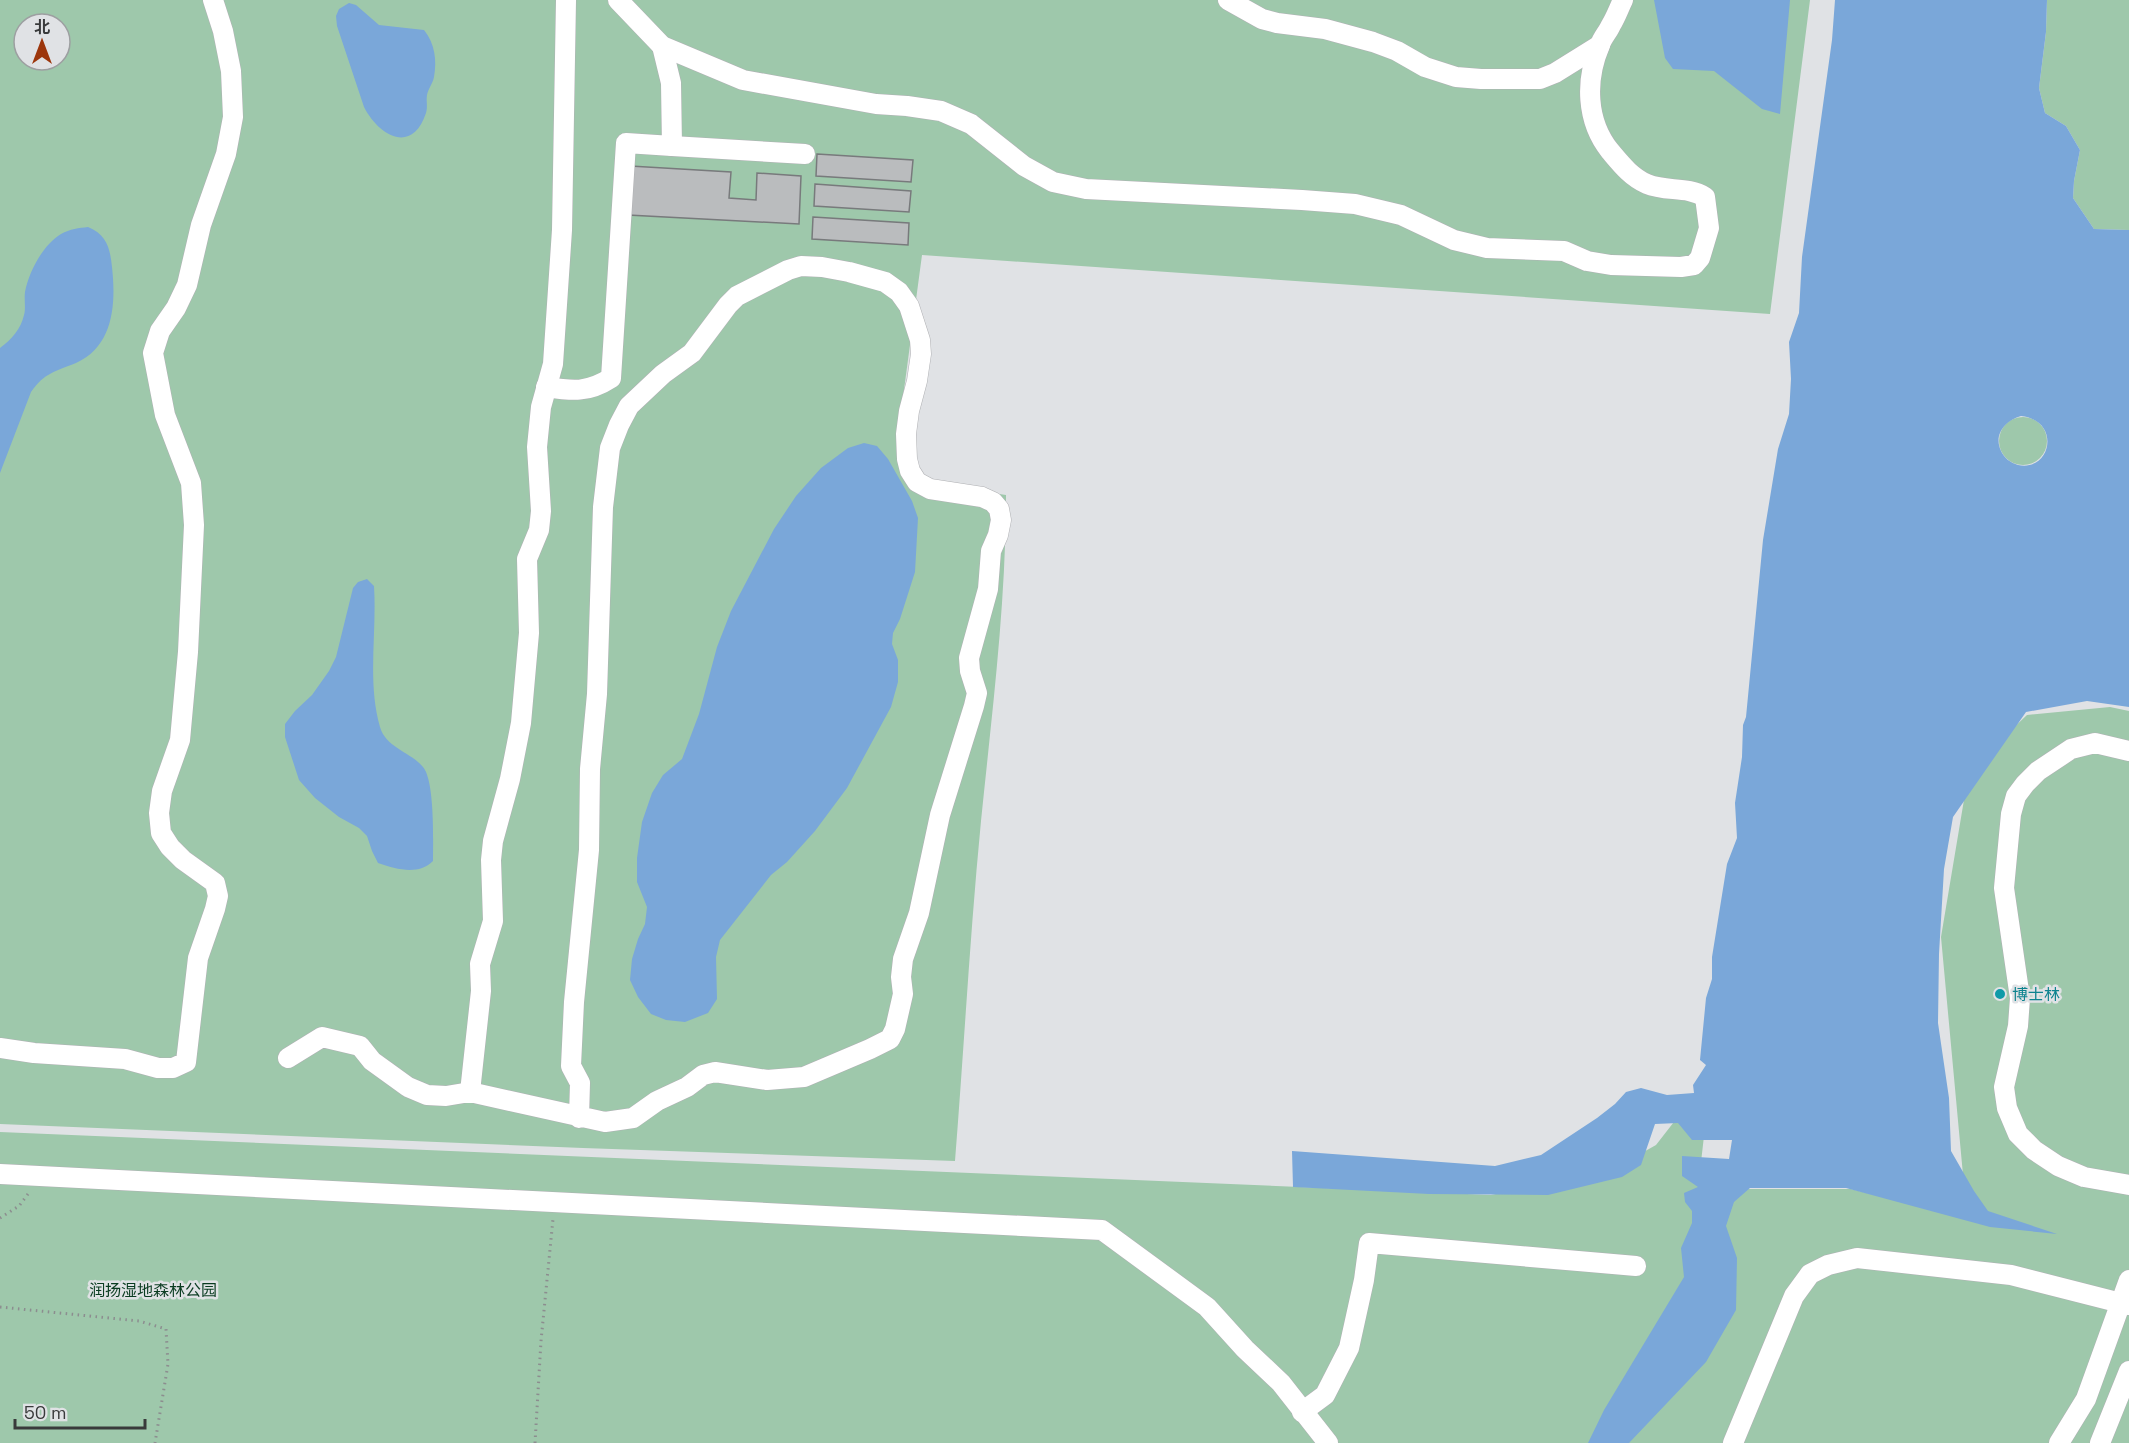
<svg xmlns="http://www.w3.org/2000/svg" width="2129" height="1443" font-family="'Space Grotesk','Noto Sans SC',sans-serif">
<rect width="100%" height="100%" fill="#e0e2e5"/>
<!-- green -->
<g fill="#9ec8ab" fill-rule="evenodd">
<path d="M0 0H1810L1770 314 922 255 901 412 912 481 1006 495C1006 604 992 713 981 821 970 934 964 1048 955 1161L583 1148 0 1124ZM24 24H60V60H24Z"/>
<path d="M2047 0H2129V230L2094 229 2073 198 2074 181 2080 150 2066 126 2045 113 2039 88 2046 32Z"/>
<circle cx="2023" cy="441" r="24"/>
<path d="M2110 707 2129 711V1443H0V1132L1491 1195 1608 1172 1656 1145 1677 1118 1704 1136 1700 1171 1719 1189H1851L1967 1218 1941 937 1969 770 2027 715Z"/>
</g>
<!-- water -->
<g fill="#7aa7d9" fill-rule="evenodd">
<path d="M1654 0H1790L1780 114 1762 109 1714 71 1673 69 1665 58Z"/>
<path d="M1835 0H2047L2046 32 2039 88 2045 113 2066 126 2080 150 2074 181 2073 198 2094 229 2129 230V707L2087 701 2026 712 1953 817 1944 869 1939 954 1938 1023 1949 1098 1951 1151 1974 1191 1988 1211 2057 1234 1990 1227 1846 1188H1750L1734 1202 1726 1226 1737 1258 1736 1310 1706 1362 1629 1443H1588L1604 1410 1684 1277 1681 1248 1692 1223V1211L1685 1202 1684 1193 1698 1187 1682 1176V1156L1729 1159 1732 1140H1692L1678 1123 1655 1124 1641 1165 1622 1177 1548 1195 1429 1194 1293 1187 1292 1151 1495 1166 1541 1155 1597 1118 1615 1104 1626 1092 1641 1088 1667 1095 1694 1093 1693 1085 1706 1065 1700 1060 1706 998 1712 979V957L1727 864 1737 838 1735 803 1742 757 1743 725 1746 717 1763 540 1778 449 1789 414 1791 379 1789 342 1799 313 1802 257 1832 40ZM2021 416C2061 420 2052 472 2018 465 2011 463 2004 458 2001 451 1993 434 2006 420 2021 416Z"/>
<path d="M349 3 356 5 379 25 424 30C435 44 437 60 434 77 433 83 428 89 427 95 426 101 428 107 426 113 412 155 379 136 364 107L337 26 336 16 339 9Z"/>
<path d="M88 227C107 235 110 248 112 267 116 303 114 346 76 363 56 371 44 373 31 392L0 473V348C11 340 21 329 24 315 26 308 24 300 25 292 29 271 43 245 61 234 70 229 79 228 88 227Z"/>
<path d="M864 443 877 446 888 459 912 501 918 518 915 572 900 619 893 633 892 644 898 660V682L891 707 847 788 815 831 787 862 771 875 720 940 716 957 717 999 708 1013 685 1022 666 1020 651 1014 638 997 630 980 632 959 638 939 645 924 647 907 637 882V858L642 822 652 793 663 775 682 759 699 714 717 647 731 611 774 529 796 496 821 468 848 448Z"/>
<path d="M367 579 374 586C377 633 367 682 380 727 386 748 411 752 423 767 435 781 433 842 433 861 418 876 396 869 378 863L372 851 367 836 359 828 339 817 315 798 299 780 285 737V724L295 711 312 695 329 671 336 657 353 588 358 582Z"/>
</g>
<!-- building -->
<g fill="#babcbe" stroke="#787a7c" stroke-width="1.5">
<path d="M817 154 913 160 911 182 816 176Z"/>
<path d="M630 166 731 172 729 198 756 200 757 173 801 176 799 224 628 215Z"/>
<path d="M815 184 911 191 909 212 814 206Z"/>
<path d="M813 217 909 223 908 245 812 239Z"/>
</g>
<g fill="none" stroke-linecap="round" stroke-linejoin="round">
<!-- minor casing -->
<g stroke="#b0b1b4" stroke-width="21">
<g id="minor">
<path d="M618 0 662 46 743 80 876 104 907 106 941 111 971 124 1024 166 1053 182 1086 189 1302 200 1355 204 1401 215 1454 240 1487 248 1564 251 1587 261 1611 265 1681 267 1694 265 1700 258 1709 228 1705 197C1687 186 1666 192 1647 184 1631 177 1621 164 1610 151 1586 121 1585 80 1600 45 1602 38 1608 32 1611 25 1616 17 1619 8 1623 0"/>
<path d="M1228 0 1262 19 1277 23 1325 29 1373 42 1397 51 1425 67 1456 77 1481 79H1540L1555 73 1600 45"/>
<path d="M672 146 805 154"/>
<path d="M546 387C572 391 588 393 611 378L626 143 672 146 671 83 662 46"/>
<path d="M2129 751 2095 743 2071 749 2038 771 2025 784 2016 796 2011 814 2004 888 2020 998 2018 1026 2004 1087 2007 1108 2018 1134 2034 1150 2058 1166 2084 1177 2129 1185"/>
<path d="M0 1048 34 1053 125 1059 158 1068H173L186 1062 198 958 215 909 218 896 215 883 183 860 170 847 161 833 159 813 162 791 180 740 188 652 194 525 191 483 165 415 153 353 160 331 176 308 187 285 201 225 226 154 233 117 231 71 223 31 213 0"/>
<path d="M288 1058 322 1037 360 1046 372 1061 408 1087 427 1095 446 1096 470 1092 605 1122 633 1118 657 1101 687 1087 703 1075 715 1072 767 1080 804 1077 870 1049 890 1039 895 1029 903 994 901 977 903 959 919 913 940 815 974 706 977 693 970 671 969 658 988 589 991 551 998 535 1001 520 999 509 993 502 982 497 930 489 917 482 910 471 907 459 906 434 909 411 917 381 921 354 920 340 909 306 899 292 885 282 849 272 822 267 801 266 788 270 737 296 728 305 692 353 663 374 629 406 619 425 610 448 603 507 597 694 590 769 589 850 574 1002 571 1066 580 1083 579 1118"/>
<path d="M470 1092 481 991 480 964 493 921 491 860 493 841 510 779 521 723 529 633 527 559 539 530 541 511 537 447 541 407 553 364 562 230 566 0"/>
<path d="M0 1174 1102 1230 1207 1307 1245 1349 1281 1383 1328 1443"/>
<path d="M1302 1412 1325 1395 1349 1348 1364 1280 1369 1243 1636 1266"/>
<path d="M1733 1443 1794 1296 1810 1274 1828 1265 1857 1258 2011 1275 2129 1305"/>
<path d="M2059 1443 2086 1399 2129 1280"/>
<path d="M2100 1443 2129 1371"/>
</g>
</g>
<!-- path -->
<g stroke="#8c8d8f" stroke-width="3" stroke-dasharray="1.5 4.5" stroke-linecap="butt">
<path d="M0 1218 19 1206 28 1194"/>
<path d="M0 1307 139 1321 166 1329 168 1364 155 1443"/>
<path d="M535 1443 541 1341 553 1219"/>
</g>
<!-- minor -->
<use href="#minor" stroke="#fff" stroke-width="20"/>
</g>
<!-- markers -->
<circle fill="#0f9aa8" stroke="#e0e2e5" stroke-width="2" cx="2000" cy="994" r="6"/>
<g text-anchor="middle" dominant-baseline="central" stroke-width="5" stroke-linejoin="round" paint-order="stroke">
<!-- culture labels -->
<g font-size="16" fill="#0d838f" stroke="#e0e2e5" text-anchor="start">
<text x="2012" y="994">博士林</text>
</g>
<!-- park labels -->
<g font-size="16" fill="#0a3c21" stroke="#e0e2e5">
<text x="153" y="1290">润扬湿地森林公园</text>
</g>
</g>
<!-- north arrow -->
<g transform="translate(42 42)"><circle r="28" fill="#e0e2e5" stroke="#9d9fa1" stroke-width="1.5"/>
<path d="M0-4.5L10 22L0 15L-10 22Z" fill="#9c360c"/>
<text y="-9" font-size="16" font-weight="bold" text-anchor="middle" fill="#393a3b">北</text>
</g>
<!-- scale -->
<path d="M15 1419v9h130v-9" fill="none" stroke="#393a3b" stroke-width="3"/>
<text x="24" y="1419" font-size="18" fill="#393a3b" stroke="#e0e2e5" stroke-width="4.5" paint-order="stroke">50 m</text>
</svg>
